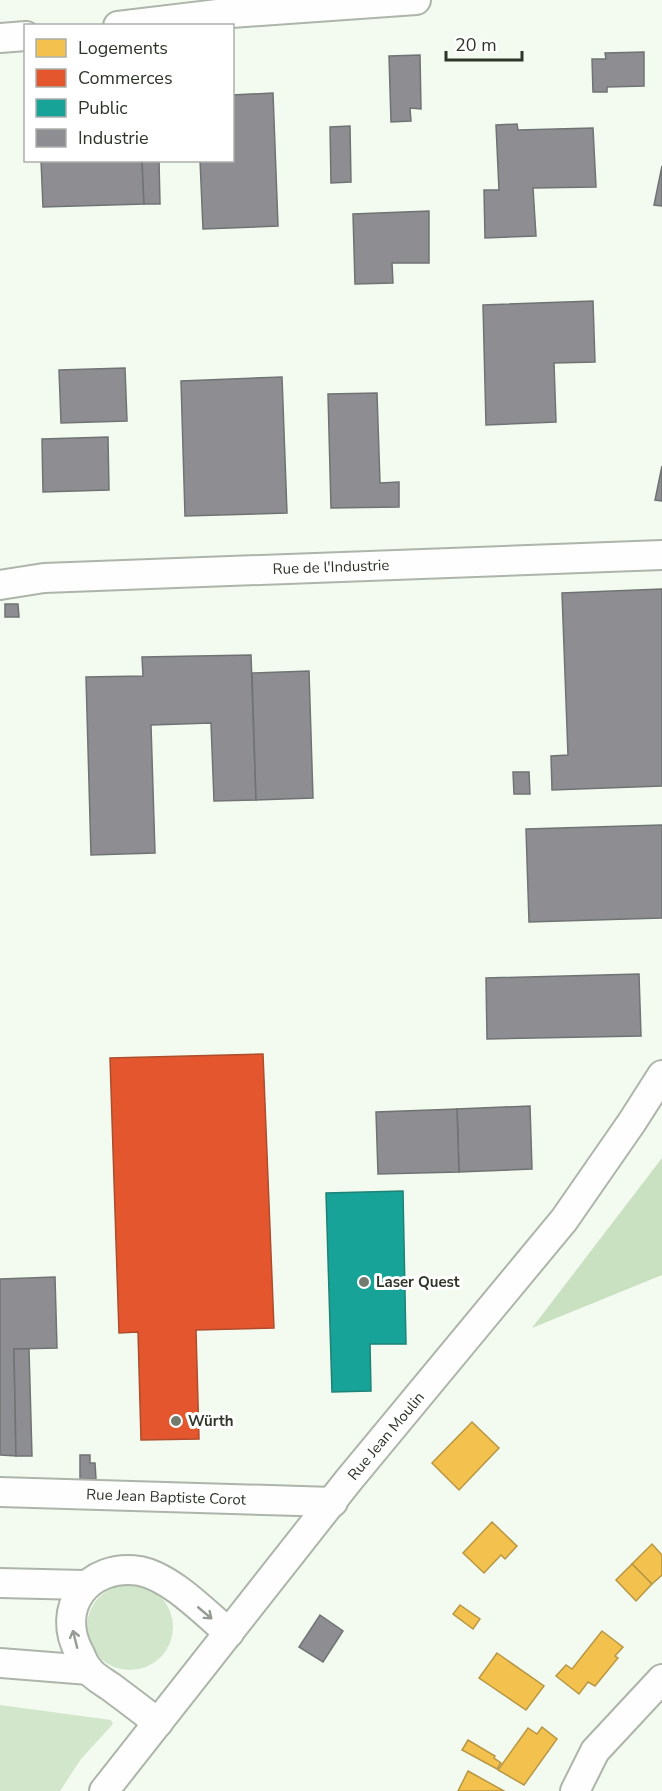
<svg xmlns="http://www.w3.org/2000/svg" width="662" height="1791" font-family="'Nunito Sans',sans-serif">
<rect width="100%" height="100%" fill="#f3fbf0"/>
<!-- green -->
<g fill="#d1e6ca">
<circle cx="130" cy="1627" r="43"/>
<path d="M0 1705 111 1720 113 1724 81 1759 60 1791H0Z"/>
</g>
<!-- forest -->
<path fill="#c9e1c0" d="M662 1158V1275L532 1328Z"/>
<!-- homes -->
<g fill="#f2c14e" stroke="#b79743" stroke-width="1.5">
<path d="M472 1422 499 1448 459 1490 432 1463Z"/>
<path d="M492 1522 517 1546 505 1559 501 1555 484 1573 463 1553Z"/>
<path d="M652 1544 662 1555V1575L652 1584 632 1564Z"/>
<path d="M632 1564 652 1584 636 1601 616 1580Z"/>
<path d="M460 1605 480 1619 473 1629 453 1614Z"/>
<path d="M602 1631 623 1647 615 1656 618 1658 595 1686 588 1682 579 1694 556 1676 566 1665 572 1669Z"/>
<path d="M497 1653 544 1686 526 1710 479 1678Z"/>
<path d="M542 1727 557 1739 524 1785 498 1770 528 1728 537 1734Z"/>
<path d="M468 1740 495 1756 494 1758 501 1763 497 1769 462 1750Z"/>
<path d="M468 1771 504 1791H458Z"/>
</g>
<!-- shops -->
<path fill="#e4572e" stroke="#ad4d2d" stroke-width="1.5" d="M263 1054 274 1328 196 1330 199 1439 141 1440 138 1332 119 1333 110 1058Z"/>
<!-- public -->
<path fill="#17a398" stroke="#1e8277" stroke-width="1.5" d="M403 1191 406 1344H370L371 1391 332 1392 326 1193Z"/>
<!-- industry -->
<g fill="#8d8d92" stroke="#707373" stroke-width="1.5">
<path d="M644 52V86L607 87V92H593L592 59H606L605 53Z"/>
<path d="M420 55 421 109 410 108 411 121 391 122 389 56Z"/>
<path d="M273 93 278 226 203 229 200 160H232V95Z"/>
<path d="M517 124 518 130 593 128 596 187 533 188 536 236 485 238 484 190H499L496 125Z"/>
<path d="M350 126 351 182 331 183 330 127Z"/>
<path d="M41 160H142L144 204 43 207Z"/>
<path d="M142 160H159L160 204H144Z"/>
<path d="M662 166V206L654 205Z"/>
<path d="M429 211V263H392L393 283 355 284 353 214Z"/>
<path d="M593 301 595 362 554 363 556 422 486 425 483 305Z"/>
<path d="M125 368 127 421 61 423 59 370Z"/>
<path d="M282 377 287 513 185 516 181 381Z"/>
<path d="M377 393 380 483 399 482V507L331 508 328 394Z"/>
<path d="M108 437 109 490 43 492 42 439Z"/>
<path d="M662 466V501L655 500Z"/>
<path d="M662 589V786L552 790 551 756 568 755 562 593Z"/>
<path d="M5 604H18L19 617H5Z"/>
<path d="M251 655 256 800 214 801 211 723 151 725 155 853 91 855 86 677 143 676 142 657Z"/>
<path d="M309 671 313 798 256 800 252 673Z"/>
<path d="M513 772H529L530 794H514Z"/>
<path d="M662 825V918L529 922 526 829Z"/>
<path d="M639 974 641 1036 487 1039 486 978Z"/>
<path d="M530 1106 532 1169 459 1172 457 1109Z"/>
<path d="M457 1109 459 1172 378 1174 376 1112Z"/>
<path d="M55 1277 57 1348 14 1349 16 1456 0 1455V1279Z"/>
<path d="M14 1349H29L32 1456H16Z"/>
<path d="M80 1455H90V1463H95L96 1479H80Z"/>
<path d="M320 1615 343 1631 323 1662 299 1647Z"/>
</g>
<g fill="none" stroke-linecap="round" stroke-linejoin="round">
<!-- minor casing -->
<g stroke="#adb5aa" stroke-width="32">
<g id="minor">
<path d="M118 26 218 14 416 0"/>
<path d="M0 38 26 36"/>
<path d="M0 585 44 578 662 555"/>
<path d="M0 1492 333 1502"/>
<path d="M0 1583 85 1585"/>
<path d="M0 1663 89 1670"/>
<path d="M158 1723C142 1710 127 1699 111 1687 104 1682 94 1677 89 1670 85 1666 82 1659 80 1654 54 1608 88 1563 140 1571 171 1577 205 1613 229 1633"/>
<path d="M104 1791 348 1481 564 1220 632 1122 662 1075"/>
<path d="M575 1791 595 1751 662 1679"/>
</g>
</g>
<!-- minor -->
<use href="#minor" stroke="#fdfefd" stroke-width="28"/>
</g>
<!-- one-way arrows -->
<defs><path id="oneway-shaft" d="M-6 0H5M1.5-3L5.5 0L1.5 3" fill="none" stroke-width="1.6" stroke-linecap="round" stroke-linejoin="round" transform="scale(1.5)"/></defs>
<g stroke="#969a94">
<use href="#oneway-shaft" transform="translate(205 1613) rotate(40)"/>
<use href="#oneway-shaft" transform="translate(75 1639) rotate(-104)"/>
</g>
<!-- markers -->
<g fill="#737b6f" stroke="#fff" stroke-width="2">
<circle cx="364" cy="1282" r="6"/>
<circle cx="176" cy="1421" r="6"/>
</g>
<g text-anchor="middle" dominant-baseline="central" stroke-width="6" stroke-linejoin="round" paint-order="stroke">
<!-- street labels -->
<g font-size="15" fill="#2e362a" stroke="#fff">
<text transform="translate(331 567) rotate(-2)">Rue de l'Industrie</text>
<text transform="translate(386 1436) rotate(-50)">Rue Jean Moulin</text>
<text transform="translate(166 1497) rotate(2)">Rue Jean Baptiste Corot</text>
</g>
<!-- poi labels -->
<g font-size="15" font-weight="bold" fill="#2e362a" stroke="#fff" text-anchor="start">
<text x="376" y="1282">Laser Quest</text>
<text x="188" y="1421">Würth</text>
</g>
</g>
<!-- legend -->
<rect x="24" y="24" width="210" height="138" fill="#ffffff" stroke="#abafaa" stroke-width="1.5"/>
<rect x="36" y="39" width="30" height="18" fill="#f2c14e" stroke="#abafaa" stroke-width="1.5"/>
<text x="78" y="54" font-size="18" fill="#2e362a">Logements</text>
<rect x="36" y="69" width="30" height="18" fill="#e4572e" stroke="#abafaa" stroke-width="1.5"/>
<text x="78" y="84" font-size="18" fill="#2e362a">Commerces</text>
<rect x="36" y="99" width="30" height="18" fill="#17a398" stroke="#abafaa" stroke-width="1.5"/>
<text x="78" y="114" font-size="18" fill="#2e362a">Public</text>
<rect x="36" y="129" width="30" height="18" fill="#8d8d92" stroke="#abafaa" stroke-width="1.5"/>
<text x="78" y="144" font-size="18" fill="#2e362a">Industrie</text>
<!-- scale -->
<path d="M446 51v9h76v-9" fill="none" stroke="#2e362a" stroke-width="3"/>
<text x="455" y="51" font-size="18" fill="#2e362a" stroke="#ffffff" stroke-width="4.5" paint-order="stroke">20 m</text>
</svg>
